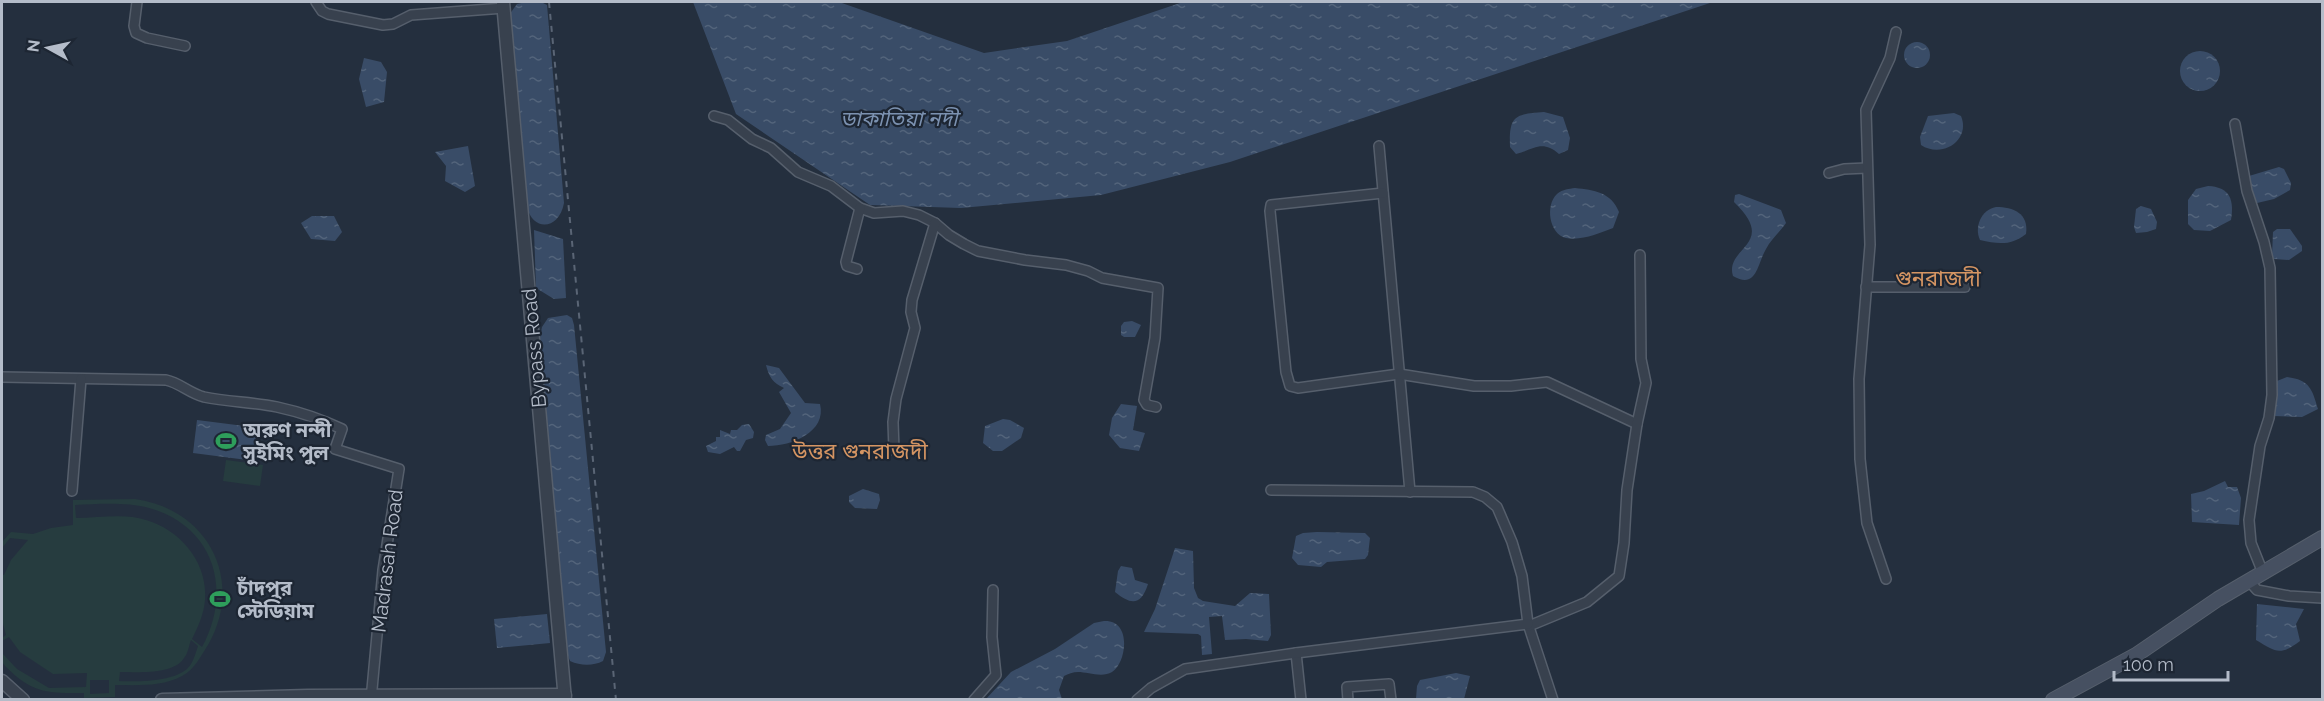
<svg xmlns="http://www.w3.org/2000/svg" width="2324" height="701" font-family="Raleway,'Noto Sans Bengali',sans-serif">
<defs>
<pattern id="water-ripples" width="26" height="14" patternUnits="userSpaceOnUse" patternTransform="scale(1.5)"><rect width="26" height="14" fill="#394c67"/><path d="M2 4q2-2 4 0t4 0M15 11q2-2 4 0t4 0" fill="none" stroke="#53647b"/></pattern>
</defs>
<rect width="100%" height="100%" fill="#242f3e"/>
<!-- garden -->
<g fill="#263c3f" fill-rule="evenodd">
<path d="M226 460 263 465 260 486 223 481Z"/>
<path d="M135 499C208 509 245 580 208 645 200 657 195 669 182 676 162 687 137 685 115 685V697L84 698V693C47 693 33 694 5 666L2 662V653L17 669 49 688 86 687 87 673 53 674 20 652 9 637 2 641V638L6 635 2 620V575H4L11 560 28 540 10 538 2 548V542L11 532 33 534 51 528 73 525V500ZM75 505C98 504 127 502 149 508 214 526 233 590 202 647L192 639C198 627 204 614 205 600 208 562 180 530 146 520 125 513 99 518 76 518ZM191 640 198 646C196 652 194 659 191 664 181 682 137 682 119 681L120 672C137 672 174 675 184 658 188 654 189 645 191 640ZM90 680H109V693L90 694Z"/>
</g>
<!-- water -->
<g fill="url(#water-ripples)">
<path d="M526 2H541L547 5 564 203C559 230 533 232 527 207L509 15 517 4Z"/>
<path d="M693 2H839L984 53 1067 41 1183 2H1713L1230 162 1101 195 961 208 870 205 736 114Z"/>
<circle cx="1917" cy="55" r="13"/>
<circle cx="2200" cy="71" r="20"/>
<path d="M364 58 381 62 387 72 384 102 366 107 359 79Z"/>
<path d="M1544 112 1563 117 1570 138 1568 150 1559 154C1542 139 1533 150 1516 154L1510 147C1509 116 1514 114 1544 112Z"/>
<path d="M1954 113 1961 116C1971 140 1942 159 1921 145L1920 137 1928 116Z"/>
<path d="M468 146 475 186 465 192 445 181 446 166 435 152Z"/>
<path d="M2279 167 2284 169 2291 183 2290 190 2274 199 2257 203 2252 193 2249 176Z"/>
<path d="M2208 186C2231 187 2234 201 2231 220L2210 231 2194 230 2188 224V200L2196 189Z"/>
<path d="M1575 188C1594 190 1611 192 1619 212L1613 228C1599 233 1582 241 1566 238 1549 234 1545 205 1557 194 1563 189 1569 189 1575 188Z"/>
<path d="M1739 194 1781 210 1786 223C1780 232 1771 239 1766 249 1757 264 1757 290 1733 276 1724 247 1779 245 1734 202L1735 195Z"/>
<path d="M2141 206 2151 209 2157 222 2156 229 2147 232 2136 233 2134 227 2136 209Z"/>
<path d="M1996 207C2013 207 2029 213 2026 234 2011 246 1998 244 1980 240 1974 227 1981 210 1996 207Z"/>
<path d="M312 216H334L342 232 335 241 311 239 301 223Z"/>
<path d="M2277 229H2290L2302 246V251L2289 260 2274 259 2272 256 2273 232Z"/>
<path d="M534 230 563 239 566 298 554 299 536 288Z"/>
<path d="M567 315 572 318 574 325 606 652 603 661C593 666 581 666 570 661L567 653 540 338 542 327 548 318Z"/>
<path d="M1132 321 1141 325 1135 337H1124L1121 335V326L1124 322Z"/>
<path d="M766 365 779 368 805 403 820 404C827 432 791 446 768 446L765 440 766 435 780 429 791 413 779 392 784 388C773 383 769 377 766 365Z"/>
<path d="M2287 377C2310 380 2312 389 2318 409L2302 417 2274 416 2272 383Z"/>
<path d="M1121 404 1137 406 1133 430 1145 433 1139 451 1120 448 1109 435 1112 418Z"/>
<path d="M1003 419 1010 420 1024 428 1021 438 1002 451H993L983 443 985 426Z"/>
<path d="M197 420 260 428 255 461 193 453Z"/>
<path d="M749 424 754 432 753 438 746 440 740 451H737L734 447 720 454 708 452 706 446 716 441V437H720V430L730 434 731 430H737L742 425Z"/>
<path d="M2225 481 2228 487H2237L2241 498 2239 525 2192 522 2191 494 2204 491Z"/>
<path d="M863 489 879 494 880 500 877 509 855 508 849 502V496Z"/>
<path d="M1317 532 1365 533 1370 538 1368 555 1365 559 1327 562 1321 567 1298 565 1292 558 1296 536 1303 533Z"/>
<path d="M1175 548 1193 551 1194 588 1198 598 1203 601 1235 606 1250 593 1269 594 1271 635 1268 641 1246 639 1225 640 1222 616 1209 617 1212 654 1202 655 1201 636 1198 634 1144 632 1155 609Z"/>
<path d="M1121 566 1132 568 1135 580 1148 584C1141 606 1131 605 1115 592L1118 571Z"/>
<path d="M2257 604 2304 609 2296 624 2300 641C2280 656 2276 652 2256 640Z"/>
<path d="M547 614 550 643 497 648 494 619Z"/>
<path d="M1104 621C1133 620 1126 664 1112 672 1102 678 1088 672 1078 672 1073 672 1068 674 1064 676L1059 690 1062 699H986L1011 672 1055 649 1094 623Z"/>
<path d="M1456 673 1470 676 1464 699H1416L1417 686 1420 680Z"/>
</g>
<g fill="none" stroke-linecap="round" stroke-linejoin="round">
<!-- minor casing -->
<g stroke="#565f6c" stroke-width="12">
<g id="minor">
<path d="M137 2 134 26 136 33 147 38 185 46"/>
<path d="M316 2 322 11 328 14 383 25 393 24 411 15 504 8"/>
<path d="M714 116 728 120 752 139 771 148 798 172 831 186 860 208 874 213 903 211 919 215 935 223 949 235 964 244 978 251 1025 260 1066 265 1088 271 1102 278 1158 288 1155 338 1144 400 1147 405 1156 407"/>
<path d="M2235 124 2247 191 2264 242 2270 268 2272 395 2269 418 2260 446 2249 520 2251 543 2263 573"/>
<path d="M1379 146 1410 492"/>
<path d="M1829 173 1844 169 1867 168"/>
<path d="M1383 193 1271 205 1270 211 1286 372 1290 386 1298 388 1399 374 1474 386H1511L1547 382 1637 424"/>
<path d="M857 269 847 266 846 262 860 208"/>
<path d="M1866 287H1965"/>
<path d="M2 377 166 380C180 383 189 393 204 397 228 402 253 402 277 407 300 412 321 419 342 429L335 449 399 469 383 570 371 700"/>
<path d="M894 450 893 422 896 399 915 328 911 312 912 300 935 223"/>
<path d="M1271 490 1473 492 1485 497 1497 507 1512 542 1522 576 1528 624 1553 700"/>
<path d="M72 491 81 379"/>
<path d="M1886 579 1867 523 1860 459 1859 379 1870 245 1866 110 1890 58 1896 32"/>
<path d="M2249 581 2257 590 2289 596 2322 598"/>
<path d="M1529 626 1587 602 1619 576 1624 543 1627 490 1637 424 1646 383 1641 359 1640 255"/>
<path d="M1296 653 1301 700"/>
<path d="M974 700 996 675 992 637 993 590"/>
<path d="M1137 700 1151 688 1185 669 1296 653 1528 624"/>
<path d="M1348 700 1347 687 1389 684 1391 700"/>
</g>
</g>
<!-- tertiary casing -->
<g stroke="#565f6c" stroke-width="15">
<g id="tertiary">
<path d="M503 2 565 700"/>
<path d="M2 681 23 700"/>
<path d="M162 700 308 696 565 695"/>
</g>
</g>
<!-- secondary casing -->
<g stroke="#565f6c" stroke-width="16">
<path id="secondary" d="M2053 700 2136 655 2218 599 2322 538"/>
</g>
<!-- minor -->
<use href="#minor" stroke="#38414e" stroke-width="9"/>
<!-- tertiary -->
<use href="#tertiary" stroke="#38414e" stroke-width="12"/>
<!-- secondary -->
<use href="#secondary" stroke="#465061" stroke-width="14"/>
<!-- rail -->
<path stroke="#5a6575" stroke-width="2" stroke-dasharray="6 6" stroke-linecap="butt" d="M549 2 616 700"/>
</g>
<!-- icons -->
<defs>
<g id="stadium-bare" transform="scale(1.62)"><path d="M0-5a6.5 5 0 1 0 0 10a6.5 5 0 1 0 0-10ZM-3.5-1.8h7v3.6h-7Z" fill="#2e9e5b" stroke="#1d2633" stroke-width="2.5" paint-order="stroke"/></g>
</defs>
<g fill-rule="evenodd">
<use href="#stadium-bare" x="226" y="441"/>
<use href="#stadium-bare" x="220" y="599"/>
</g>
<g text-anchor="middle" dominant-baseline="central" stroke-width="4.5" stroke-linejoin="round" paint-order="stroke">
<!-- street labels -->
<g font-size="20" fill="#b4bcc9" stroke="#1d2633">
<text transform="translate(534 348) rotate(-95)">Bypass Road</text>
<text transform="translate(387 561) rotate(-83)">Madrasah Road</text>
</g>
<!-- poi labels -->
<g font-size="20" font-weight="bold" fill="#b4bcc9" stroke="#1d2633" text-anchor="start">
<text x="243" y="430">অরুণ নন্দী<tspan x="243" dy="23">সুইমিং পুল</tspan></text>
<text x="237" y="588">চাঁদপুর<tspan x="237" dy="23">স্টেডিয়াম</tspan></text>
</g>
<!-- water labels -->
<g font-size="21" font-style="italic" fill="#7c92b1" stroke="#1d2633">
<text x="899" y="118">ডাকাতিয়া নদী</text>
</g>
<!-- quarter labels -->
<g font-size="22" fill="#d59563" stroke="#1d2633">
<text x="1938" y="278">গুনরাজদী</text>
<text x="860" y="451">উত্তর গুনরাজদী</text>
</g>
</g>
<!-- border -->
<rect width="2324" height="701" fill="none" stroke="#b4bcc9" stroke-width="6"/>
<!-- north arrow -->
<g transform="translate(48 48) rotate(278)" stroke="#1d2633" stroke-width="4.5" paint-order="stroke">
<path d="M0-4.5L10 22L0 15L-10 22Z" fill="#b4bcc9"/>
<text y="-9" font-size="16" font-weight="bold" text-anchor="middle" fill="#b4bcc9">N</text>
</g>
<!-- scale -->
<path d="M2114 671v9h114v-9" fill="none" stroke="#b4bcc9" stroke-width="3"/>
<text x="2123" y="671" font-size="18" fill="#b4bcc9" stroke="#1d2633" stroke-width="4.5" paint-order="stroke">100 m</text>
</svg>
